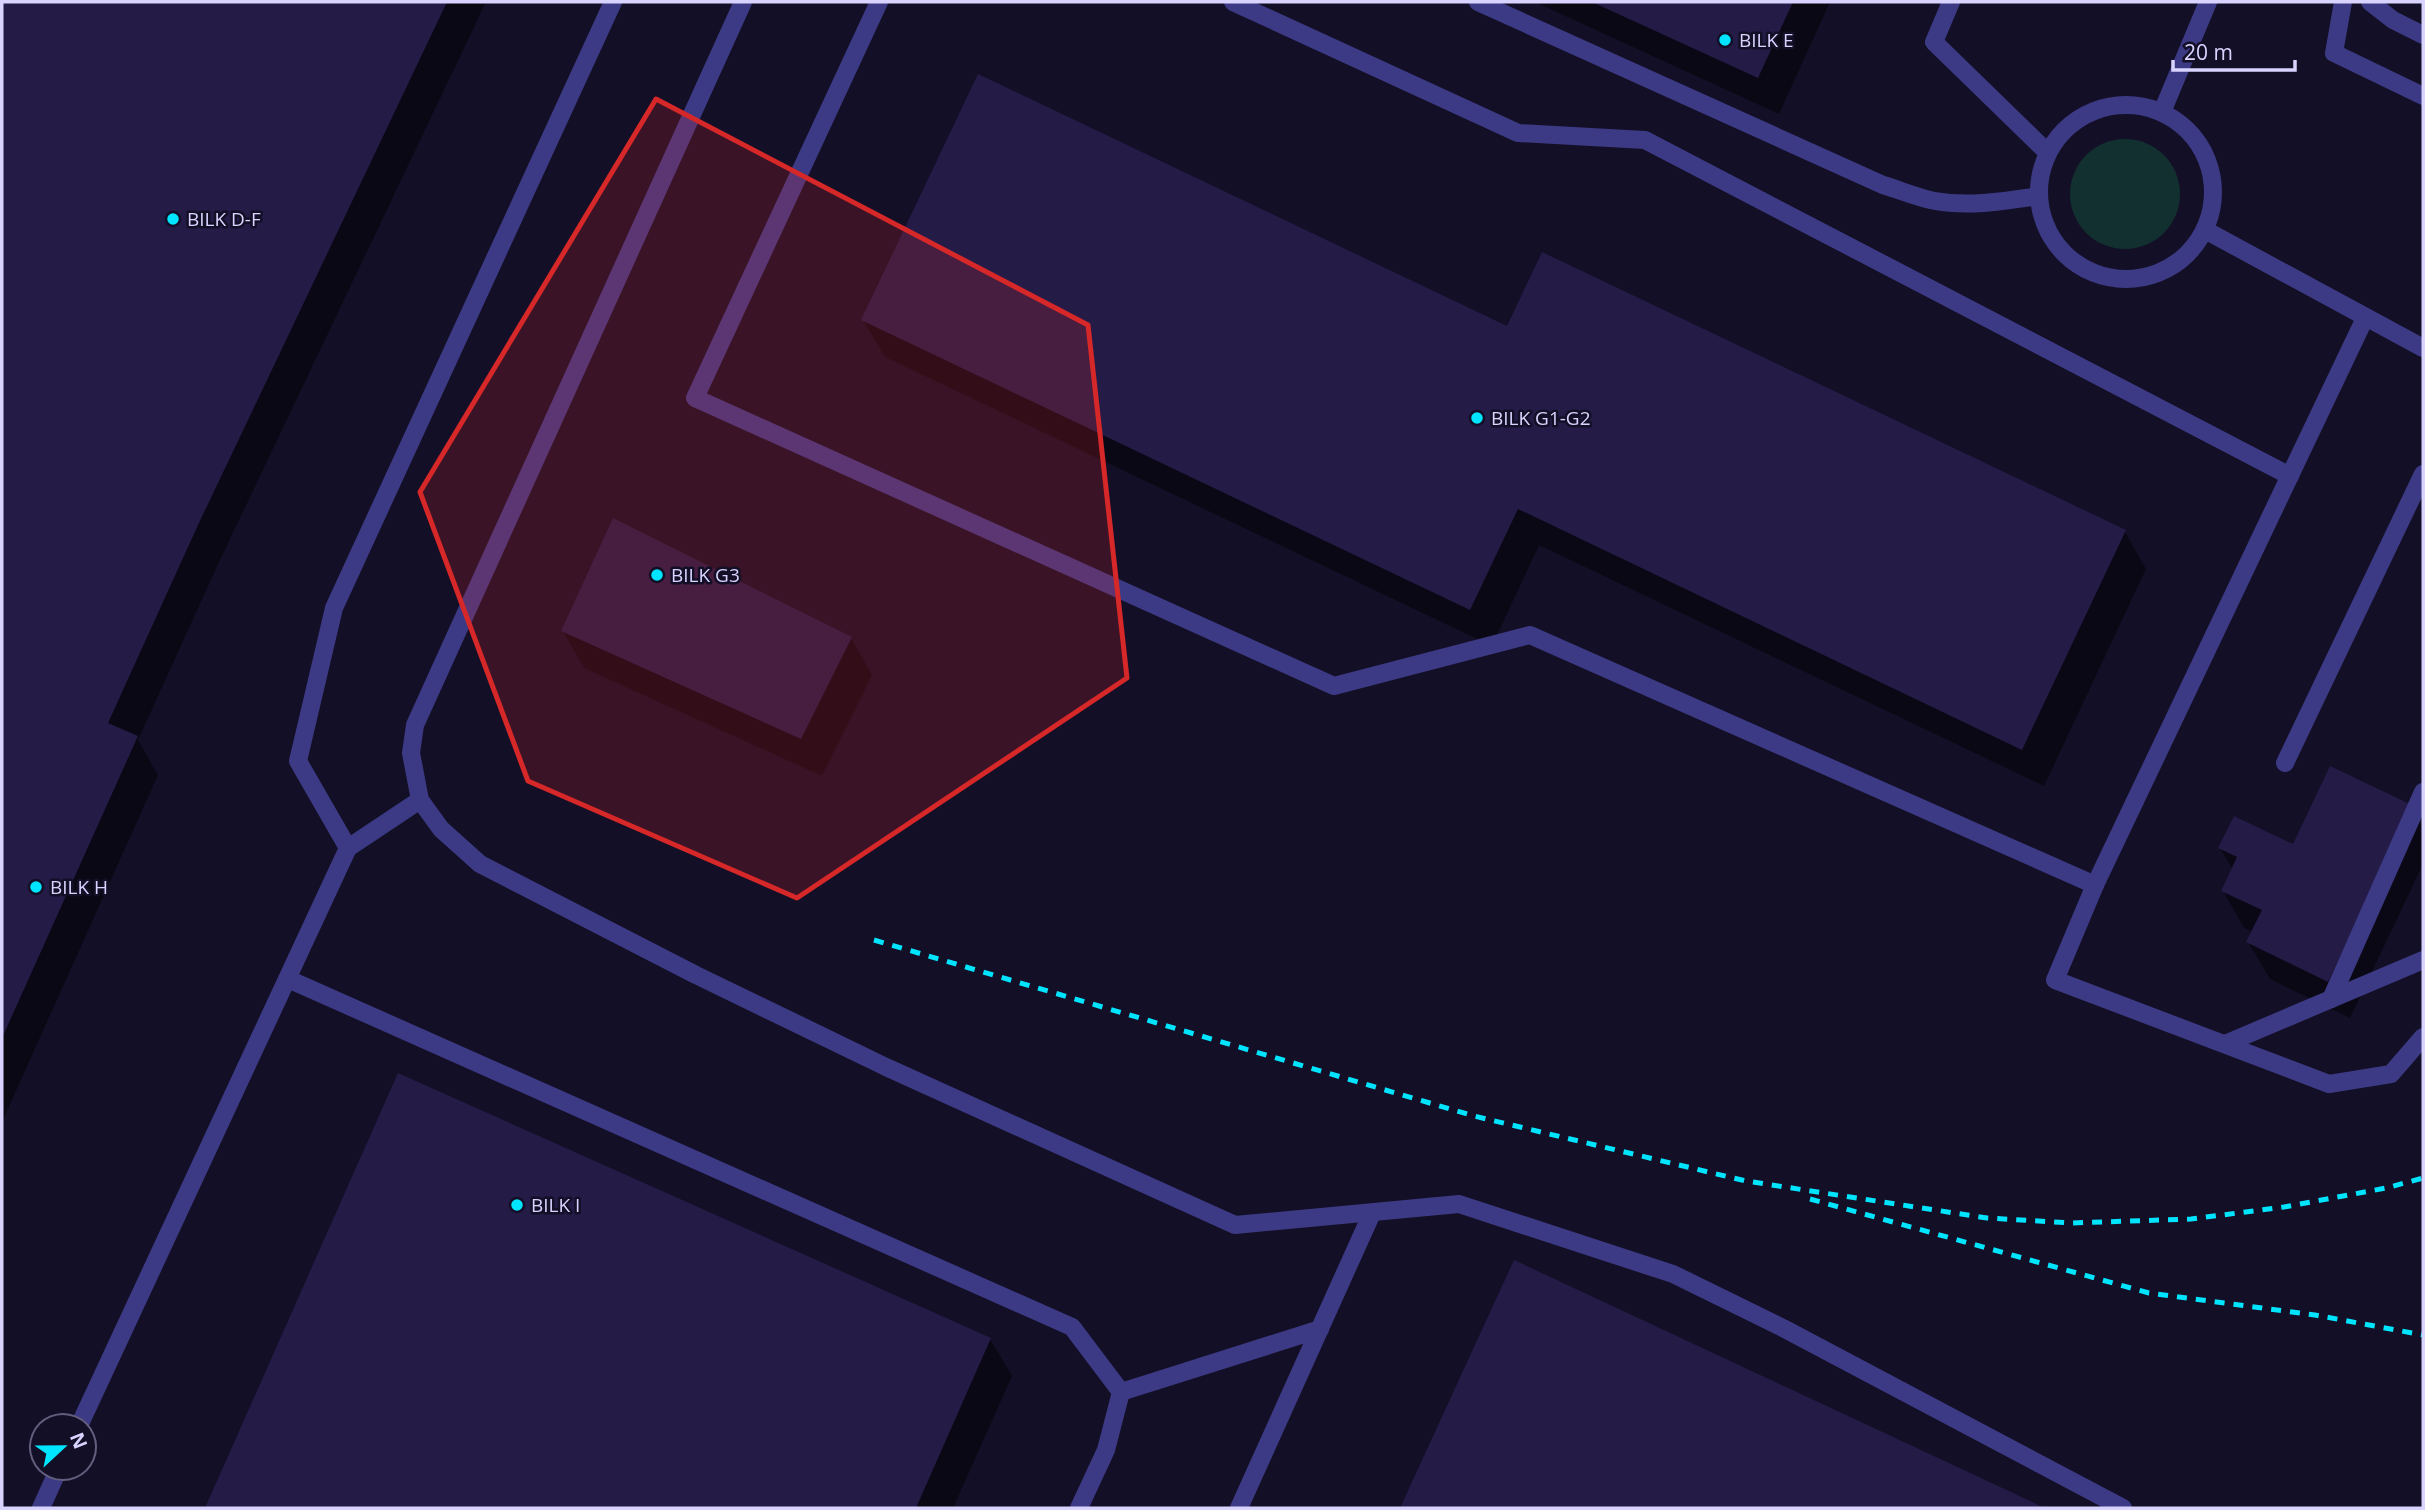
<svg xmlns="http://www.w3.org/2000/svg" width="2425" height="1510" font-family="'Open Sans',sans-serif">
<rect width="100%" height="100%" fill="#130f26"/>
<!-- green -->
<circle fill="#12302f" cx="2125" cy="194" r="55"/>
<!-- shadow -->
<g fill="#0007">
<path d="M2 2H486L219 562 138 740 158 775 2 1122Z"/>
<path d="M1535 2H1830L1779 114Z"/>
<path d="M863 320 1508 328 2125 532 2146 569 2044 786 1539 545 1492 646 885 357Z"/>
<path d="M563 631 851 638 872 675 822 776 584 668Z"/>
<path d="M2411 807 2423 828V864L2350 1018 2270 979 2248 942 2253 932 2244 928 2223 891 2233 870 2220 848 2294 847Z"/>
<path d="M399 1075 990 1339 1012 1376 953 1508H207Z"/>
<path d="M1515 1263 2041 1508H1401Z"/>
</g>
<!-- building -->
<g fill="#241b47">
<path d="M2 2H447L198 525 108 723 138 736 2 1038Z"/>
<path d="M1592 2H1793L1758 78Z"/>
<path d="M978 74 1507 326 1542 252 2126 530 2022 750 1518 509 1470 610 861 320Z"/>
<path d="M613 518 852 637 801 739 561 631Z"/>
<path d="M2330 766 2412 805 2328 982 2246 942 2262 910 2221 891 2237 857 2218 848 2234 816 2293 844Z"/>
<path d="M398 1073 991 1338 916 1508H205Z"/>
<path d="M1514 1260 2045 1508H1400Z"/>
</g>
<g fill="none" stroke-linecap="round" stroke-linejoin="round">
<!-- minor -->
<g stroke="#3d3a85" stroke-width="18">
<path d="M743 2 415 725 411 753 420 800 441 829 480 864 696 975 886 1067 1235 1225 1459 1204 1673 1274 1783 1328 2123 1508"/>
<path d="M879 2 695 398 1334 686 1530 635 2095 885"/>
<path d="M1233 2 1518 133 1645 140 2290 476"/>
<path d="M1478 2 1883 185C1900 190 1918 198 1935 201 1970 207 2004 201 2039 196"/>
<path d="M1951 2 1934 42 2048 153"/>
<path d="M2343 2 2334 53 2423 96"/>
<path d="M2370 2 2393 20 2423 35"/>
<circle cx="2126" cy="192" r="87"/>
<path d="M2162 112 2208 2"/>
<path d="M2205 230 2423 348"/>
<path d="M2365 318 2095 885 2055 980 2329 1084 2391 1074 2423 1037"/>
<path d="M2285 763 2423 474"/>
<path d="M348 848 298 761 334 608 613 2"/>
<path d="M288 979 1072 1327 1121 1392 1106 1450 1079 1508"/>
<path d="M2331 999 2423 792"/>
<path d="M2225 1044 2423 960"/>
<path d="M1121 1392 1320 1329"/>
<path d="M79 1426 348 848 420 800"/>
<path d="M41 1508 59 1468"/>
<path d="M1239 1508 1372 1213"/>
</g>
<!-- rail -->
<g stroke="#00e5ff" stroke-width="5" stroke-dasharray="10 9" stroke-linecap="butt">
<path d="M874 940 1474 1116 1746 1181 1987 1218 2071 1223 2191 1219 2284 1207 2386 1188 2423 1178"/>
<path d="M1810 1199 2149 1293 2315 1315 2423 1335"/>
</g>
</g>
<!-- marked area -->
<path fill="#d62828" fill-opacity="0.2" stroke="#d62828" stroke-width="5" stroke-linejoin="round" d="M656 99 1088 325 1127 678 797 898 528 781 420 492Z"/>
<!-- markers -->
<g fill="#00e5ff" stroke="#130f26" stroke-width="2.5">
<circle cx="1725" cy="40" r="7"/>
<circle cx="173" cy="219" r="7"/>
<circle cx="1477" cy="418" r="7"/>
<circle cx="657" cy="575" r="7"/>
<circle cx="36" cy="887" r="7"/>
<circle cx="517" cy="1205" r="7"/>
</g>
<g text-anchor="middle" dominant-baseline="central" stroke-width="5" stroke-linejoin="round" paint-order="stroke">
<!-- poi labels -->
<g font-size="19" fill="#d9d4ff" stroke="#130f26" text-anchor="start">
<text x="1739" y="40">BILK E</text>
<text x="187" y="219">BILK D-F</text>
<text x="1491" y="418">BILK G1-G2</text>
<text x="671" y="575">BILK G3</text>
<text x="50" y="887">BILK H</text>
<text x="531" y="1205">BILK I</text>
</g>
</g>
<!-- border -->
<rect width="2425" height="1510" fill="none" stroke="#d9d4ff" stroke-width="7"/>
<!-- north arrow -->
<g transform="translate(63 1447) rotate(68)"><circle r="33" fill="#130f26" stroke="#625e7d" stroke-width="2"/>
<path d="M0-5L12 26L0 18L-12 26Z" fill="#00e5ff"/>
<text y="-10" font-size="19" font-weight="bold" text-anchor="middle" fill="#d9d4ff">N</text>
</g>
<!-- scale -->
<path d="M2173 60v10h122v-10" fill="none" stroke="#d9d4ff" stroke-width="3.5"/>
<text x="2184" y="60" font-size="21" fill="#d9d4ff" stroke="#130f26" stroke-width="5" paint-order="stroke">20 m</text>
</svg>
